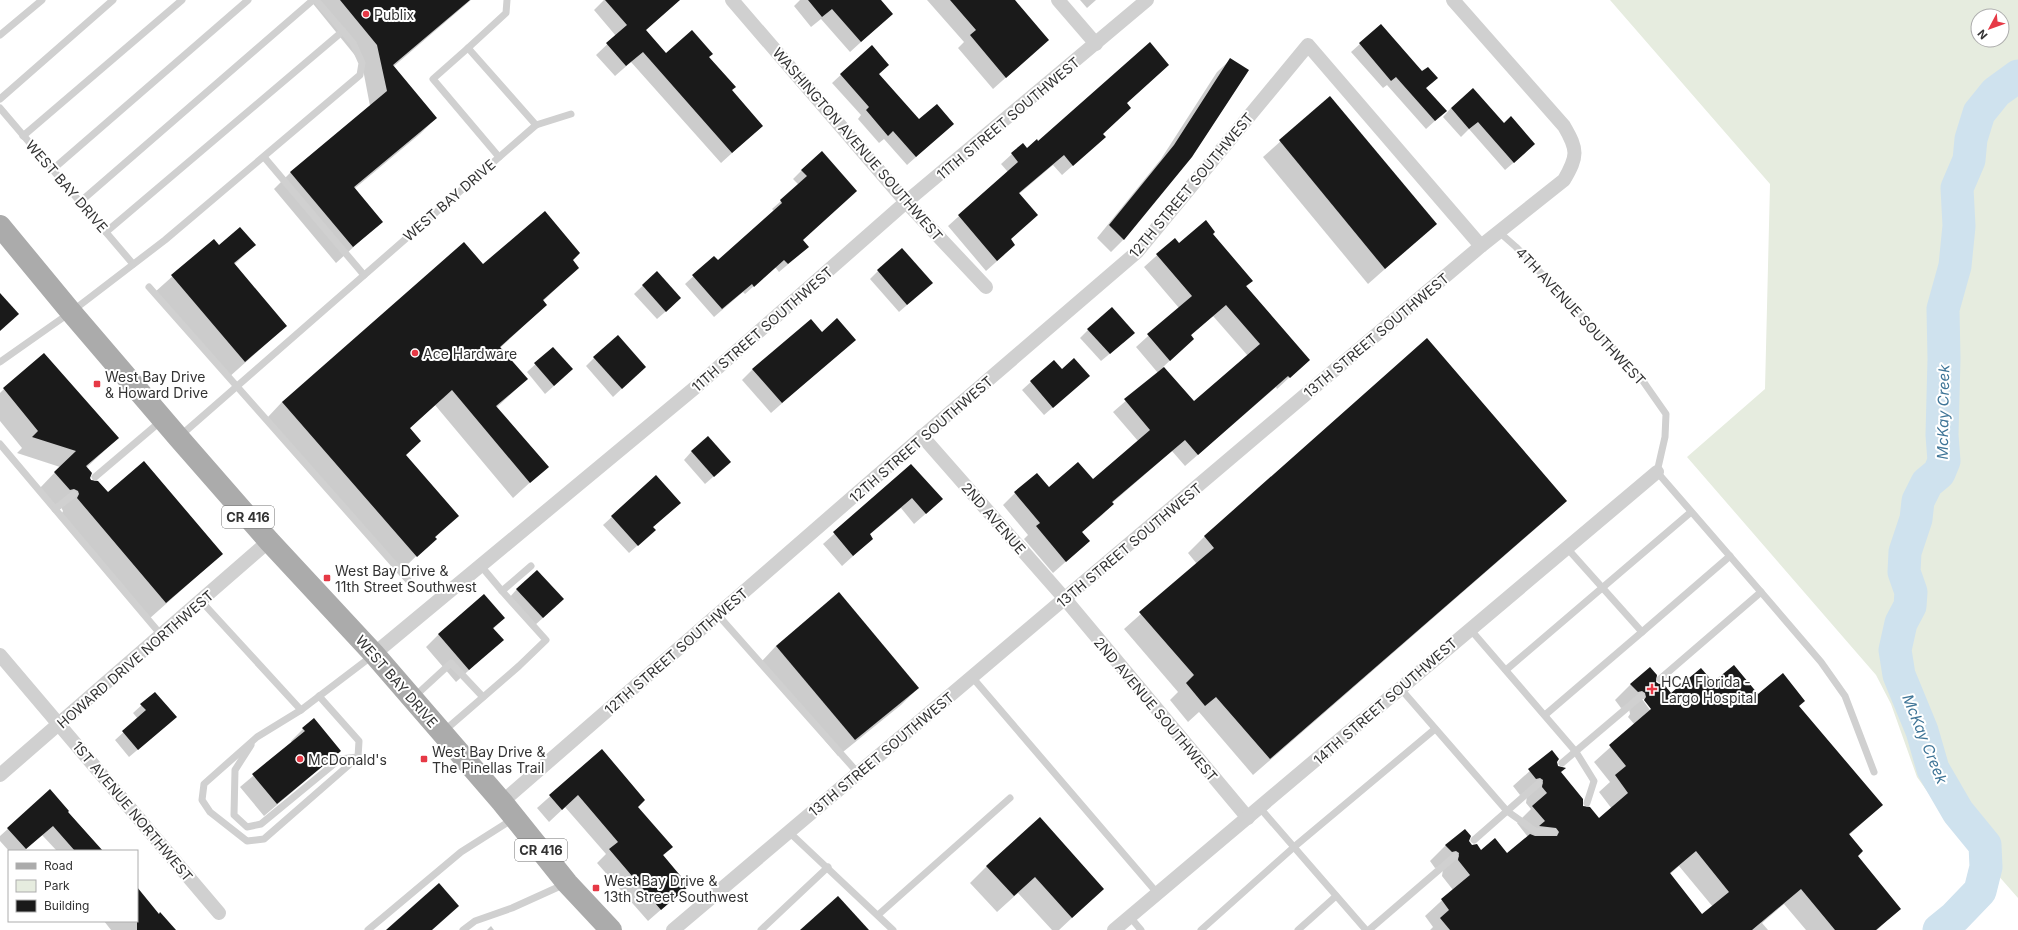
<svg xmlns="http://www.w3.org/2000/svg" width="2018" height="930" font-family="Inter,sans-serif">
<rect width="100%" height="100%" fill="#fff"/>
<!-- green -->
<path fill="#e6ecdf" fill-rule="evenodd" d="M1610 0H2018V898L1939 808 1917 777 1891 704 1876 675 1687 457 1765 389 1770 184ZM1978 16H2002V40H1978Z"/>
<!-- shadow -->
<g fill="#0003" fill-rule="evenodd">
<path d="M310 0H471L393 67 436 118 420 134 354 189 381 222 336 263 274 189 291 172 370 106 362 64Z"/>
<path d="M604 0H670L645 30 665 55 731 90 762 126 721 163 631 62 615 76 596 55 616 36 594 10Z"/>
<path d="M800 0H880L892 14 850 52 821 19 811 27 794 6Z"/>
<path d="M927 0H1014L1048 40 993 89 958 48 964 42Z"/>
<path d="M1080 0H1096L1087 8Z"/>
<path d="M1381 25 1425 89 1437 119 1426 129 1387 85 1383 88 1351 52Z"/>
<path d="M872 46 878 75 919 121 953 124 907 165 884 139 879 143 858 119 861 115 832 83Z"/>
<path d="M1230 60 1124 239 1111 252 1097 238 1161 159 1217 72Z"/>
<path d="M1330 97 1436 224 1368 284 1263 157Z"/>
<path d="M1126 104 1102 134 1105 137 1062 175 1053 165 1019 194 1010 240 1004 255 986 271 948 226 1008 172 1001 164 1023 144 1027 149 1038 142Z"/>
<path d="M1451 108 1503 124 1526 152 1505 170 1469 129 1461 137 1443 117Z"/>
<path d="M802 170 856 191 802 240 799 255 779 272 775 267 745 294 743 292 714 317 685 284 714 257 718 261 774 211 772 209 799 185 793 179Z"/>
<path d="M1212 234 1252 281 1246 287 1308 360 1277 389 1276 387 1185 466 1172 451 1112 503 1113 504 1101 516 1082 532 1089 541 1053 573 1024 539 1028 535 1003 505 1015 493 1093 481 1138 441 1113 412 1158 373 1136 347 1179 308 1144 267 1175 239 1179 244ZM1213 316 1248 356 1194 403 1163 367 1193 339 1190 336Z"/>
<path d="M213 240 219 247 254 245 234 265 286 326 228 378 155 292Z"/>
<path d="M572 260 578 268 543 301 546 305 500 348 527 379 496 408 547 467 513 498 435 405 409 429 405 455 457 516 400 572 267 418 282 402 483 265Z"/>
<path d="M878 271 923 291 899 312 870 279Z"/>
<path d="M657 272 672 306 657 319 634 294Z"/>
<path d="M1088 330 1125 341 1101 361 1080 338Z"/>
<path d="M822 333 854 340 771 413 742 380 753 369Z"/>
<path d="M553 348 564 377 545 394 527 372Z"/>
<path d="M594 358 645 367 613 397 586 366Z"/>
<path d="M1054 361 1062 370 1080 384 1044 415 1022 390Z"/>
<path d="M4 389 118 438 86 468 91 481 108 493 222 554 149 619 61 515 63 511 61 507 54 506 39 489 60 467 17 453 22 448 0 421V393Z"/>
<path d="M692 451 721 470 705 484 684 460Z"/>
<path d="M911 465 931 509 914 524 901 508 869 535 872 539 842 566 823 544Z"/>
<path d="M656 477 671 511 652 528 646 538 629 553 603 525Z"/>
<path d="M1566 501 1549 517 1253 775 1199 712 1188 722 1170 700 1178 692 1124 629 1197 564 1188 553 1205 536Z"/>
<path d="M517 589 555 607 534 626 509 598Z"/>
<path d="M839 593 918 688 901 705 838 756 760 663 776 646Z"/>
<path d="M504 618 493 629 502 640 456 682 426 647 439 634Z"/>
<path d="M1655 682 1671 694 1713 684 1798 706 1882 805 1849 835 1857 856 1899 909 1877 930H1806L1784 904 1762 923 1768 930H1430L1433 927 1425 916 1453 890 1442 876 1443 869 1440 867 1435 868 1430 861 1446 845 1468 841 1472 846 1481 851 1507 854 1528 837 1517 823 1531 809 1526 803 1527 796 1524 794 1520 795 1513 786 1552 751 1560 772 1582 807 1599 820 1612 809 1599 792 1610 782 1594 762 1635 725 1628 717 1630 714 1629 709 1626 707 1621 708 1615 700 1631 684ZM1642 699H1644L1655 712 1653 714ZM1679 866 1713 907 1702 916 1669 875Z"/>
<path d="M155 693 167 725 129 757 115 740 138 719 133 713Z"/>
<path d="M303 729 340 751 264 816 240 787 292 743 291 741Z"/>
<path d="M601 751 637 807 671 847 663 856 688 886 648 921 597 863 606 854 565 807 549 822 537 808Z"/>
<path d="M50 791 102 851H57L42 835 24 851H9L0 841V836Z"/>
<path d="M987 866 1103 889 1059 930H1052L1018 893 997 912 970 883Z"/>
<path d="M137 889 158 915 175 930H111L104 921H137Z"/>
<path d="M491 926 494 930H487Z"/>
</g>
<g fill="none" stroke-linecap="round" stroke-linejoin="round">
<!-- river -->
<path stroke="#cfe2ee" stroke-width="33" d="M1939 930 1955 917 1980 891 1986 867 1985 845 1958 812 1933 769 1922 731 1899 675 1895 650 1901 623 1910 606 1911 592 1904 572 1905 552 1916 519 1918 501 1927 483 1939 473 1944 461 1942 435 1944 359 1943 309 1955 266 1959 226 1957 188 1969 160 1971 139 1979 113 1996 92 2018 76"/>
</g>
<!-- building -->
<g fill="#1a1a1a" fill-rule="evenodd">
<path d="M340 0H470L393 65 437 118 354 187 383 222 353 247 290 172 387 91 377 45Z"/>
<path d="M605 0H680L646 30 666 53 692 30 713 54 709 57 736 87 732 90 763 126 732 153 643 52 626 66 606 43 627 25Z"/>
<path d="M808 0H881L893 14 861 42 832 9 822 17Z"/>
<path d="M950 0H1015L1049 40 1006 78 970 35 976 30Z"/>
<path d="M1381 24 1422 71 1428 67 1438 78 1426 88 1447 111 1435 121 1396 77 1391 81 1359 43Z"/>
<path d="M1150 42 1169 65 1127 103 1131 108 1103 134 1106 137 1073 166 1064 155 1019 193 1038 215 1011 239 1015 245 997 261 958 215 1018 162 1011 153 1023 143 1027 148 1037 139 1038 141Z"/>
<path d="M872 45 889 65 879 74 919 119 937 104 954 124 916 157 893 131 888 136 866 110 869 107 840 74Z"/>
<path d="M1230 58 1249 70 1192 157 1124 240 1109 225 1174 145Z"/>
<path d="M1473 88 1504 123 1511 116 1535 144 1514 163 1478 122 1469 129 1451 108Z"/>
<path d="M1330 96 1437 224 1385 269 1279 140Z"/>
<path d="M822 151 857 191 803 240 809 247 788 264 784 260 754 287 752 284 722 309 692 275 714 256 718 260 782 203 780 200 807 176 801 170Z"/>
<path d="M545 211 580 253 573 260 579 268 543 300 547 305 500 347 528 379 496 406 549 467 530 483 452 390 410 428 421 441 406 455 459 516 435 537 437 539 417 557 282 402 464 242 483 264Z"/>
<path d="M1206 220 1215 232 1213 234 1253 281 1246 286 1310 360 1290 378 1288 376 1198 455 1185 440 1112 502 1114 504 1082 532 1090 541 1066 562 1036 526 1040 523 1014 492 1037 473 1049 487 1078 462 1093 479 1150 430 1124 399 1164 367 1194 401 1260 344 1226 305 1191 335 1194 339 1170 361 1147 334 1192 296 1156 254 1175 238 1179 243Z"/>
<path d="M240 227 256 245 234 263 287 326 245 362 171 275 214 239 219 245Z"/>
<path d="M902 248 933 283 907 305 877 270Z"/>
<path d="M657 271 681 298 666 312 642 285Z"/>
<path d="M0 293 19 314 0 331Z"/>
<path d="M1112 307 1135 333 1110 354 1087 329Z"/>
<path d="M837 318 856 340 782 403 752 369 811 319 822 332Z"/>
<path d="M618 335 646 367 622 389 593 357Z"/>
<path d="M1427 338 1567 501 1270 759 1216 697 1205 706 1186 683 1194 675 1139 612 1214 548 1204 536Z"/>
<path d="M553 347 573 369 554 386 534 363Z"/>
<path d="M44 353 119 438 86 466 92 473 90 478 91 480 98 481 108 492 144 461 223 554 166 603 77 498 79 494 78 491 74 489 70 490 54 472 76 451 32 437 38 431 3 388Z"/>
<path d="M1074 358 1090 376 1053 408 1030 381 1054 360 1062 369Z"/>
<path d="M708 436 731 462 714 477 691 451Z"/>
<path d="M911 464 943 499 926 514 912 498 870 534 873 539 853 556 833 532Z"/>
<path d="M656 475 681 503 653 527 656 530 638 546 611 516Z"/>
<path d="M537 570 564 599 543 618 516 589Z"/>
<path d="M839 592 919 688 855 740 776 646Z"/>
<path d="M484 594 505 618 493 628 504 640 469 670 438 634Z"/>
<path d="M1734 665 1758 694 1783 673 1805 701 1799 706 1883 805 1849 834 1863 851 1858 856 1901 909 1876 930H1835L1801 889 1752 930H1450L1440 918 1449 910 1441 899 1470 875 1458 860 1459 853 1456 851 1452 852 1445 845 1465 829 1471 836 1469 841 1472 845 1477 844 1481 850 1495 838 1507 853 1530 834 1535 836H1557L1559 832 1556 828 1539 826 1545 821 1532 806 1547 793 1542 787 1543 780 1540 778 1536 779 1528 769 1552 750 1559 759 1557 762 1558 766 1566 768 1561 772 1583 799V806L1590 807 1599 818 1628 793 1615 775 1626 766 1609 745 1651 709 1644 700 1646 697 1645 693 1642 691 1638 692 1630 684 1650 667 1657 675 1656 682 1659 684 1663 683 1671 693 1701 668 1713 682ZM1696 851 1729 892 1702 914 1670 873Z"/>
<path d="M155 692 177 717 138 750 122 731 146 710 140 704Z"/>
<path d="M314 718 341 751 277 804 252 774 305 731 302 728Z"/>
<path d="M602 749 645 800 638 807 673 847 663 855 689 886 661 910 609 849 618 842 578 795 562 810 549 795Z"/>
<path d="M50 789 69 811 68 812 103 851H75L53 826 26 849 7 828Z"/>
<path d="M1040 817 1104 889 1072 918 1035 877 1014 896 986 866Z"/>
<path d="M439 883 459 906 432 930H386Z"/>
<path d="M137 887 159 914 160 912 176 930H137Z"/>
<path d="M838 896 869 930H800Z"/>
</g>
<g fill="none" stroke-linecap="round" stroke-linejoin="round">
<!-- service -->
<g stroke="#d0d0d0" stroke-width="7">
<path d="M0 35 42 0"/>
<path d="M468 48 433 79 499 157"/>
<path d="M0 99 113 0"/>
<path d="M0 108 133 264"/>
<path d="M536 125 571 114"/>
<path d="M23 136 182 0"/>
<path d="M264 157 364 275"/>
<path d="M52 170 248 0"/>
<path d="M80 202 313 0"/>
<path d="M106 232 343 31"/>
<path d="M1499 232 1516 247 1638 374 1666 414 1665 437 1657 472 1761 592 1660 679"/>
<path d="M149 287 408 580"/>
<path d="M0 362 71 312 165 240 360 75 362 63 353 43 316 0"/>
<path d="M180 436 536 125 468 48 506 13 507 0"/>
<path d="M0 444 162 636"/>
<path d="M95 477 161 421"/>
<path d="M55 509 74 494"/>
<path d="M481 566 502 591"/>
<path d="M1761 592 1821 662 1845 696 1874 772"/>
<path d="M202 602 301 710 372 656"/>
<path d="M718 615 858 773"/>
<path d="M1470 629 1576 752 1594 781 1587 803"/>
<path d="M1642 632 1730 556"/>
<path d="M1506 670 1691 512"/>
<path d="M972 677 1158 894"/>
<path d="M1400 688 1507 811 1535 831 1554 832"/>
<path d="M414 697 451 663 483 697"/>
<path d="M301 710 257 737 204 784 202 800 210 812 247 841 264 839 358 757 359 741 319 696"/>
<path d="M1545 715 1642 632 1566 547"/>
<path d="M444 731 519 666 546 640 502 591 531 566"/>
<path d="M251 745 235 770 234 815 247 827 261 824 340 759 358 757"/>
<path d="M1562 763 1641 696"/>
<path d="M1260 808 1366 930"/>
<path d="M789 832 893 930"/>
<path d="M1474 840 1539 783"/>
<path d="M878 915 1010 798"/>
<path d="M1130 917 1141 930"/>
<path d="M368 930 461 852 513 819"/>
<path d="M463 930 475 921 512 908 565 884"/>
<path d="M761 930 828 867"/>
<path d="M1201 930 1294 847 1435 729"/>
<path d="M1298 930 1336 896"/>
<path d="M1369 930 1455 856"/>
</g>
<!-- minor -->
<g stroke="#d0d0d0" stroke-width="14">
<path d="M732 0 906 202 986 287"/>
<path d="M1058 0 1096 44"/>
<path d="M922 436 1065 599 1248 818"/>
<path d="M374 654 697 386 906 202 1147 0"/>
<path d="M0 655 219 913"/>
<path d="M0 775 269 541"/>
<path d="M502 802 939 422 1137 252 1308 45 1481 246"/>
<path d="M673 930 1481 246 1564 180C1578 156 1578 150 1564 126L1453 0"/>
<path d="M1114 930 1657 472"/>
</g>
<!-- primary -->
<path stroke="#ababab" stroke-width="22" d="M0 226 71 312 178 437 269 541 374 654 502 802 567 883 611 930"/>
</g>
<!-- markers -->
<g fill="#e63946" stroke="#fff" stroke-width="1.5">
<circle cx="366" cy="14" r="4"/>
<circle cx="415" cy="353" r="4"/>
<rect x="93" y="380" width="8" height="8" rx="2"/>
<rect x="323" y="574" width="8" height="8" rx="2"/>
<path d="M1650 683h4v4h4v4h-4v4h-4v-4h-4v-4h4z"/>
<circle cx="300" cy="759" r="4"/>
<rect x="420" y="755" width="8" height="8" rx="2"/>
<rect x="592" y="884" width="8" height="8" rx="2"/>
</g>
<g text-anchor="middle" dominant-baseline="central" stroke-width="4" stroke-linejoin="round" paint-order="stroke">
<!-- shield labels -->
<g fill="#fff" stroke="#707070" stroke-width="1">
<rect x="222" y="506" width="52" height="22" rx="3"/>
<rect x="515" y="839" width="52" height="22" rx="3"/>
</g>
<g font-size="13" font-weight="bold" fill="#333">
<text x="248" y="517">CR 416</text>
<text x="541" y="850">CR 416</text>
</g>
<!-- poi labels -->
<g font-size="14" fill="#333" stroke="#fff" text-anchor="start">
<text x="374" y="14">Publix</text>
<text x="423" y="353">Ace Hardware</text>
<text x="105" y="376">West Bay Drive<tspan x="105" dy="16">&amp; Howard Drive</tspan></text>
<text x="335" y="570">West Bay Drive &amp;<tspan x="335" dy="16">11th Street Southwest</tspan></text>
<text x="1661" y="681">HCA Florida -<tspan x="1661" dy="16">Largo Hospital</tspan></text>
<text x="432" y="751">West Bay Drive &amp;<tspan x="432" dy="16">The Pinellas Trail</tspan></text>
<text x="308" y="759">McDonald's</text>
<text x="604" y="880">West Bay Drive &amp;<tspan x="604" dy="16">13th Street Southwest</tspan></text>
</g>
<!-- street labels -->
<g font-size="14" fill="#333" stroke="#fff">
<text transform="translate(1008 118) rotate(-40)">11TH STREET SOUTHWEST</text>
<text transform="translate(858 144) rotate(49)">WASHINGTON AVENUE SOUTHWEST</text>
<text transform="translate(1191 185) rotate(-50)">12TH STREET SOUTHWEST</text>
<text transform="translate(67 186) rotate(49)">WEST BAY DRIVE</text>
<text transform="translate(449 200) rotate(-41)">WEST BAY DRIVE</text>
<text transform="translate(1581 316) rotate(47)">4TH AVENUE SOUTHWEST</text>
<text transform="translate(762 329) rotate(-41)">11TH STREET SOUTHWEST</text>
<text transform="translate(1376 335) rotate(-40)">13TH STREET SOUTHWEST</text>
<text transform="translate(921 439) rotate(-41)">12TH STREET SOUTHWEST</text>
<text transform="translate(994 518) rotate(49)">2ND AVENUE</text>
<text transform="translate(1129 545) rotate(-40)">13TH STREET SOUTHWEST</text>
<text transform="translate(676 651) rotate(-41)">12TH STREET SOUTHWEST</text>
<text transform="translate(135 659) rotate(-41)">HOWARD DRIVE NORTHWEST</text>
<text transform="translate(397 681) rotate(49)">WEST BAY DRIVE</text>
<text transform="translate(1385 701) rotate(-41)">14TH STREET SOUTHWEST</text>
<text transform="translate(1156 709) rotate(50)">2ND AVENUE SOUTHWEST</text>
<text transform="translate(881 754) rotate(-40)">13TH STREET SOUTHWEST</text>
<text transform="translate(133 811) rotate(50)">1ST AVENUE NORTHWEST</text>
</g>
<!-- water labels -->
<g font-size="15" font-style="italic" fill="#3f7597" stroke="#fff">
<text transform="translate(1943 412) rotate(-89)">McKay Creek</text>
<text transform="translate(1925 739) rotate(68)">McKay Creek</text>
</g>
</g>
<!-- legend -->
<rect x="8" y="850" width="130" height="72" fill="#ffffff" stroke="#adadad"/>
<rect x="16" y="863" width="20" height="6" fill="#ababab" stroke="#adadad"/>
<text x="44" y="870" font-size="12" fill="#333333">Road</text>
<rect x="16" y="880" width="20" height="12" fill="#e6ecdf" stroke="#adadad"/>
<text x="44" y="890" font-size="12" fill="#333333">Park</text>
<rect x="16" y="900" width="20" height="12" fill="#1a1a1a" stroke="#adadad"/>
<text x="44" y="910" font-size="12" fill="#333333">Building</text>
<!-- north arrow -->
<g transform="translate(1990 28) rotate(229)"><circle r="19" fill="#ffffff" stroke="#adadad"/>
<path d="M0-3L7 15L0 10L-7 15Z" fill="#e63946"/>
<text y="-6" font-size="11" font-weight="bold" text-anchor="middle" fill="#333333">N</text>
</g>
</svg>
